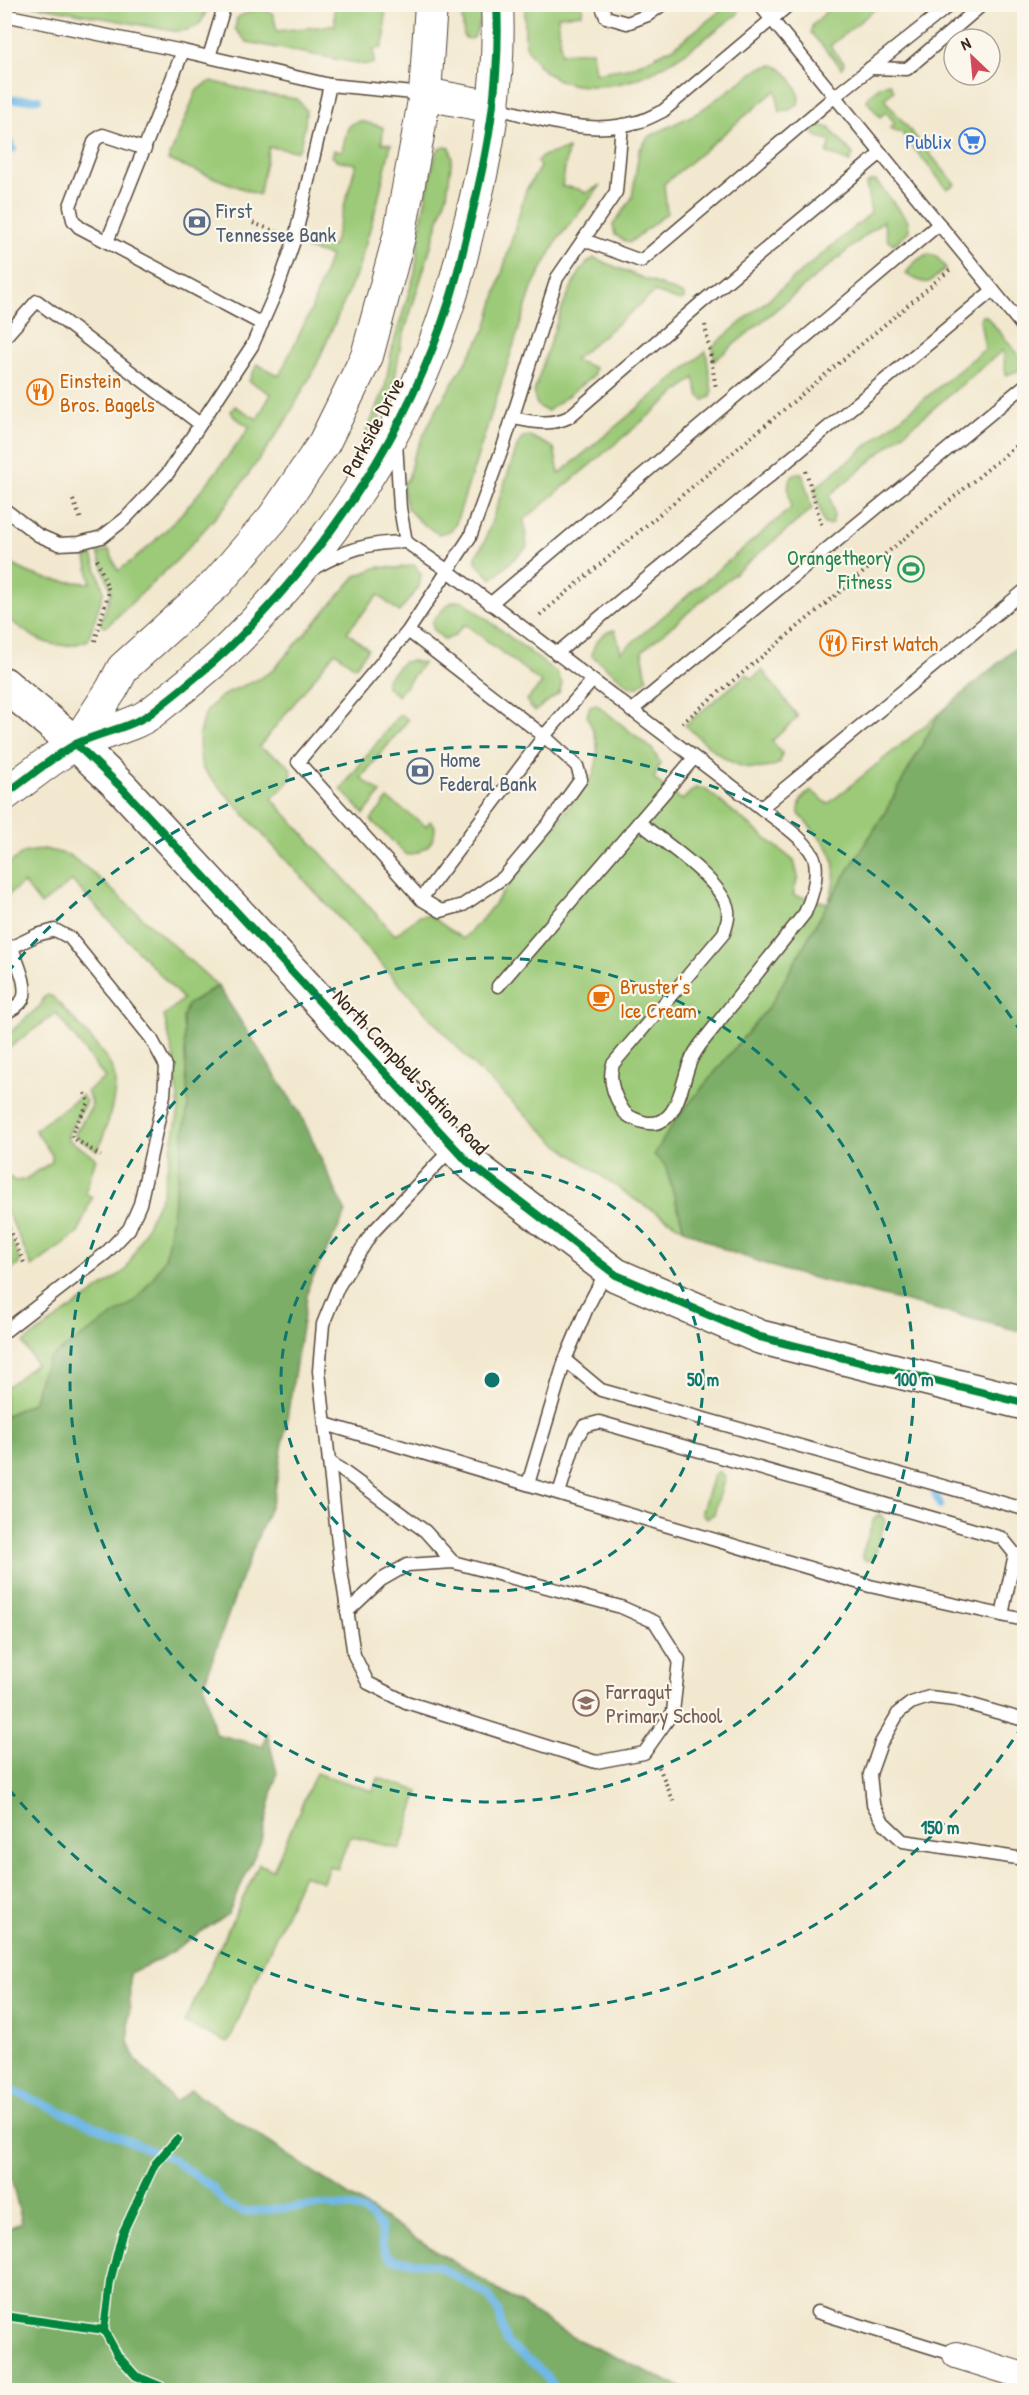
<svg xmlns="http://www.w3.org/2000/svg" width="1029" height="2395" font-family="'Patrick Hand',sans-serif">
<rect width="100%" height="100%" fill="#fbf7ec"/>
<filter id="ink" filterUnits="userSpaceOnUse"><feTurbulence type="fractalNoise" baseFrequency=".0167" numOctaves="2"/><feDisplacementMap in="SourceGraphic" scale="12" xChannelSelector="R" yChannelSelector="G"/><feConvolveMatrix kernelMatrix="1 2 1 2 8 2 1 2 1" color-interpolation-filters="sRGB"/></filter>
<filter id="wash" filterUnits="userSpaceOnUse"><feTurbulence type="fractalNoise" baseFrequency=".008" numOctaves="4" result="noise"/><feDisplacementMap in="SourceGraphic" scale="24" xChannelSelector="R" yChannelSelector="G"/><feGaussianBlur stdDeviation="1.35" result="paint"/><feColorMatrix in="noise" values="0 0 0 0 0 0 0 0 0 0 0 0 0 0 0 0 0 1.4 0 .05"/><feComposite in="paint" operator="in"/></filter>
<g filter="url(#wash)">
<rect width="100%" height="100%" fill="#f2e8cf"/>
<!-- green -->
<g fill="#9cca78" stroke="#6c7a4b" stroke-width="1.5">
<path d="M32 5 208 4V5C202 27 196 31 174 31Z"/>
<path d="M334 5H385V35L382 48 374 49V63L367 65 247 42 235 29 237 18C247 11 262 6 273 14L277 31 335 25Z"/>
<path d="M461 5H481L482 17 474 38 468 39 464 37Z"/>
<path d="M525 5H582V14L558 16 561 53 592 51 595 73 633 67 674 47 720 11 716 5H737L738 14C709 35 679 60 646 75 614 89 558 95 536 61 533 57 528 51 526 46 524 33 525 18 525 5Z"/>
<path d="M823 5H880L830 46 844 63 842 68 811 33 812 26 827 11Z"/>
<path d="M773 65C786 68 802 91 798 104L791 109 780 112 776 90 664 184 667 213 629 243 615 235 613 225 632 198 639 151 648 137 697 113 760 68Z"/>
<path d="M211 81 262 94 297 99 306 110 305 124 300 148 297 151 269 147 259 195 168 160 197 90Z"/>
<path d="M890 83 894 91 884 99 955 184 947 189 902 133 890 128 895 123 886 112 880 117 867 101 868 96 881 86Z"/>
<path d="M360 121 383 127 382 143 391 144 377 204 358 270 316 366 284 424 228 503 178 559 106 627 102 626 101 622 111 592 98 553 109 550 118 571C172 533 211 479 250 427L234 417 231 411 235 406 257 419 271 394 249 381 257 364 279 376 312 308 330 256 307 249 311 240 333 246 356 164 336 160 332 156 334 150 342 151 347 130 351 124Z"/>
<path d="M820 125 829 128 853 154 850 162 827 153 831 142 814 135 815 128Z"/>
<path d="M445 146 450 147 452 157 447 194 401 343 395 377 386 406 364 448 360 447 385 388 392 349 415 272 422 216 435 157 439 148Z"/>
<path d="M568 149 562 186 578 189 586 193 601 185 558 239 533 285 456 523 451 531 438 534 419 521 407 508 402 484 408 479 413 457 436 410 486 329 526 190 540 167 537 161 545 155Z"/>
<path d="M872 181H876L908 221 909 231 894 244 888 241 883 221 714 361 713 346 871 213 866 184Z"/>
<path d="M928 254 936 256 946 268C926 285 930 287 906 274 910 265 919 258 928 254Z"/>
<path d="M594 258 684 295V299L680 301 655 292 574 360 595 368 593 376 548 411C537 408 535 403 534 392 543 365 570 267 594 258Z"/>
<path d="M982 316H986L1018 354 1021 361 1018 371 1006 375 1003 350 830 495 834 516 832 523 829 525 824 524 814 489 985 349 980 320Z"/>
<path d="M706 351 712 392 711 397 704 400 699 396 694 378 524 520 527 547 492 579 476 563V556L485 541 518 444 523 437 530 436 554 448 559 474Z"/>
<path d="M797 473H802L812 509 642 651 647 679 637 687H631L592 656C592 644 603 631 615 630L621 652 791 508C790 495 783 481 797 473Z"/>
<path d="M92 555 104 591 88 640C53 655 32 637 5 616V560C34 579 56 582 91 583L86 558Z"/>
<path d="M414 565 421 574 419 587 399 612 378 595 347 632 368 649 355 667 335 652 259 747C268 753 297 764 291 777 288 785 277 792 272 799L395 935 419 916 429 915 463 939 483 918 593 776C601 750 598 740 587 716L590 706 596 704 653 750 660 763 654 779 682 800 695 788 705 789 794 861 798 877 793 895 828 903C845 856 828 848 799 814 799 802 801 796 812 791L828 804 939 714 884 814 828 903 771 1004 674 1122 665 1165 684 1229 634 1199 557 1144 479 1071 202 768C196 735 197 708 231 691 246 684 260 680 273 670L356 576 378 567 398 568Z"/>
<path d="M454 601H463L557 673 562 683 559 693 535 711 530 707 527 700 542 683 465 624 454 636 445 640 434 630 432 622 446 606Z"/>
<path d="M412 661 423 663 398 696 386 686V680L403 662Z"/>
<path d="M762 670 798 717 772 741 782 753 780 763C740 782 713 749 685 725L747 674 752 679Z"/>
<path d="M402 715 408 720 361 778 381 793 364 814 341 789 397 717Z"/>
<path d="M388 799 426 826 430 821 435 826C436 844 422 853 407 855L371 820Z"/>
<path d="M44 849 69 855 92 872 218 986 206 992 183 1017 188 1105 166 1256 153 1278 135 1301 49 1359 39 1379 34 1402 5 1416V1388L36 1364 23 1343 126 1270 162 1194 179 1110 174 1058 164 1016 183 999 72 881 41 905 24 883 5 897V867L23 853Z"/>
<path d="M48 995 53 997C68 1014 109 1054 114 1074 119 1094 105 1131 98 1151L75 1136V1133L92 1106 87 1091 105 1078 56 1013 5 1051V1037L41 1005 44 997Z"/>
<path d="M82 1095 86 1102 68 1135V1139L96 1158 85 1193 92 1197 78 1233 32 1267 5 1206V1179L8 1176 15 1181 24 1180 52 1162V1155L35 1130Z"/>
<path d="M4 1224 20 1261 18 1265 5 1275Z"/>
<path d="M719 1471 725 1477 714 1514 707 1518 702 1515V1510L713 1476Z"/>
<path d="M880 1514 885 1521 874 1558 867 1561 863 1558 862 1554 874 1519Z"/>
<path d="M316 1773 373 1791 378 1778 419 1791 400 1849 350 1836 337 1869 329 1866 323 1882 303 1875 228 2043 184 2023 259 1864 273 1870Z"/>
</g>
<!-- forest -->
<g fill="#7dae68" stroke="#5c6c43" stroke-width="1.5">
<path d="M1024 641V1332L786 1271 728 1251 684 1229 665 1165 654 1155 674 1122 771 1004 828 903 884 814 939 714Z"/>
<path d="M218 986 301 1115 346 1213 309 1285 274 1497 242 1576 204 1684 215 1734 263 1746 267 1732 277 1773 261 1841 228 1914 162 1958 130 1973 129 2042 136 2060 175 2102 191 2090 351 2197 572 2337 687 2390H5V2230L22 2222 4 2151 5 1416 34 1402 39 1379 49 1359 135 1301 153 1278 166 1256 188 1105 183 1017 187 1005Z"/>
</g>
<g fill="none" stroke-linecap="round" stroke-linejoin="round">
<!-- stream -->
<g stroke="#70b8e8" stroke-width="8">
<path d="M4 100 38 99"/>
<path d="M4 134 13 149"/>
<path d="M935 1493 940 1505"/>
<path d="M4 2087 173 2160 212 2187 225 2204 243 2212 324 2205 350 2207 365 2212 381 2227C382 2241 381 2252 393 2259L438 2266 488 2295 499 2313 506 2342 541 2370 556 2390"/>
</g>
</g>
</g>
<g filter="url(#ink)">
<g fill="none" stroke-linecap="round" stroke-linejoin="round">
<!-- service casing -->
<g stroke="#564639" stroke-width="15">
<g id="service">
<path d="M601 4 606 17 627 23 648 15 663 4"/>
<path d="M759 4 1024 328"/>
<path d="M4 15 183 51 330 85 424 94"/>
<path d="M209 57 225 4"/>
<path d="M870 68 907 69 983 4"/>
<path d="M495 107C540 120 590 136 637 122 646 120 654 115 663 111L790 4"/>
<path d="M145 149 103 135 95 140 70 206 73 220 79 227 262 324"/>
<path d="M584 240 641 261 834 97 951 4"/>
<path d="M107 242 183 51"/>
<path d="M4 338 37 301 200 424"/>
<path d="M513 418C532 422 551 426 569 417L701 303 881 153"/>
<path d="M4 509 38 535 59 544 79 543 102 537 125 519 168 473 252 346 278 287 295 238 330 85"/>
<path d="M406 542 447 570 761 808C776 820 811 842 815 861 818 877 811 899 805 913L700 1045C696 1051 691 1058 689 1065 681 1086 677 1131 643 1122 634 1119 625 1116 621 1107 613 1093 608 1079 613 1064L724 933C727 924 730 915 727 906 717 877 663 842 639 822"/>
<path d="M314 568C346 550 369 542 406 542L400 508 396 442"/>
<path d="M490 604 939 224"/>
<path d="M408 631 544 736 577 766 581 779 550 822 503 878 463 905 441 911 421 899 298 762 408 631 470 537 504 444 557 278 616 192 622 125"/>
<path d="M556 654 993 290"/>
<path d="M631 711 1024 386"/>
<path d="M761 808 1024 591"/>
<path d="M421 899 544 736 592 681"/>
<path d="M4 951 37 935 55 930 70 938 151 1038 166 1066 164 1095 140 1204 129 1229 106 1253 4 1332"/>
<path d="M498 986 694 758"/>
<path d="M4 1014C11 1010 19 1006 23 999 29 985 16 961 12 947"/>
<path d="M607 1270 587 1308 565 1360 601 1390 1024 1509"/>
<path d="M325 1424 870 1586 1024 1620"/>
<path d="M329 1461 425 1531 453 1562"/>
<path d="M528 1484 565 1360"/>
<path d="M559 1493 576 1439 584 1426 599 1422 1002 1538 1015 1554 1002 1615"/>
<path d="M347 1612 381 1580 407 1565 453 1562 621 1607 655 1622 679 1660 673 1712 644 1753 596 1762 406 1702 368 1683 354 1655 341 1570 319 1371 323 1324 338 1287 371 1234 453 1147"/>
<path d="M1024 1720 955 1700 929 1697 911 1703 899 1712 881 1743 870 1774 873 1804 883 1822 903 1841 1024 1859"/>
<path d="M817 2312 956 2355"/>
</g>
</g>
<!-- minor casing -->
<g stroke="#564639" stroke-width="28">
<path id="minor" d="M956 2355 1024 2376"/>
</g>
<!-- tertiary casing -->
<g stroke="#564639" stroke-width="34">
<g id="tertiary">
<path d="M425 94 494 107"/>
<path d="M76 744 112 689 123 668 217 583 273 518 324 443 367 356 399 237 418 135 425 94 431 4"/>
<path d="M4 795C27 779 53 756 78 743 99 733 132 727 151 713 179 691 209 668 234 643 330 547 408 432 449 302 457 278 462 254 468 230 487 156 501 82 497 4"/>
</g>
</g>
<!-- secondary casing -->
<g stroke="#564639" stroke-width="36">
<path id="secondary" d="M4 684 76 744 123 789 467 1161 616 1275 760 1337 1024 1403"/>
</g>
<!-- path -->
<g stroke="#564639" stroke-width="4" stroke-dasharray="1.5 4.5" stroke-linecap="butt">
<path d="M253 223 277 232"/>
<path d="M705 325 716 388"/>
<path d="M806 471 822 527"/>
<path d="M73 500 82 522"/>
<path d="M540 615 952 268"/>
<path d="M95 641 109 591 97 559"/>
<path d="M682 723 1024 439"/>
<path d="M85 1093 89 1102 71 1134 72 1137 101 1156"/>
<path d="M4 1217 25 1265"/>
<path d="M659 1767 675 1805"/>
</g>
<!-- service -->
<use href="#service" stroke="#fff" stroke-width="12"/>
<!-- minor -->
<use href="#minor" stroke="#fff" stroke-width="26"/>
<!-- tertiary -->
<use href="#tertiary" stroke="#fff" stroke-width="32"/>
<!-- secondary -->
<use href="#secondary" stroke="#fff" stroke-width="33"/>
<!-- cycleway casing -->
<g stroke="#fbf7ec" stroke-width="11">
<g id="cycleway">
<path d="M76 744 123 789 467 1161 616 1275 760 1337 1024 1403"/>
<path d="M4 795C27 779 53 756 78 743 99 733 132 727 151 713 179 691 209 668 234 643 330 547 408 432 449 302 457 278 462 254 468 230 487 156 501 82 497 4"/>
<path d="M4 2316 104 2330"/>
<path d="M170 2390 136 2376 118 2356 104 2330 110 2282 122 2234 155 2164 177 2139"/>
</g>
</g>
<!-- cycleway -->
<use href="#cycleway" stroke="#00873e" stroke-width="8"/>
</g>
</g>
<!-- distance rings -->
<g fill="none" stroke="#0f766e" stroke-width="3" stroke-dasharray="10 8">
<circle cx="492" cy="1380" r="211"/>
<circle cx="492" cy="1380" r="422"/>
<path d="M1023 1725A633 633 0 0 1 7 1787M7 973A633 633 0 0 1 1023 1035"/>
</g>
<!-- icons -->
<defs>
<g id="supermarket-ring" transform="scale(1.35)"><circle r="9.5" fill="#fbf7ec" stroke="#3f7fe0" stroke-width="1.5"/><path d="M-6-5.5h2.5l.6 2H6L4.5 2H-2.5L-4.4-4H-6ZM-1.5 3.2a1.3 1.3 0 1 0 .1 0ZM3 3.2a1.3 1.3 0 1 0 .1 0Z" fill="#3f7fe0"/></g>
<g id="bank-ring" transform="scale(1.35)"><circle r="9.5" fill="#fbf7ec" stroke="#5c6f8a" stroke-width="1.5"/><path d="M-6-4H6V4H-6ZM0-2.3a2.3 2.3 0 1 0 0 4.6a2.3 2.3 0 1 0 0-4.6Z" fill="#5c6f8a"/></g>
<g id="restaurant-ring" transform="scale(1.35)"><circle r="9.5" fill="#fbf7ec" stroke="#e8710a" stroke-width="1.5"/><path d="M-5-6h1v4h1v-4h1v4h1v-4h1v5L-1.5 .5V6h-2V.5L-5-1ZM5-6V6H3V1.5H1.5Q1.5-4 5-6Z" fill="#e8710a"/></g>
<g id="stadium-ring" transform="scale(1.35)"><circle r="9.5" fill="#fbf7ec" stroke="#2e9e5b" stroke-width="1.5"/><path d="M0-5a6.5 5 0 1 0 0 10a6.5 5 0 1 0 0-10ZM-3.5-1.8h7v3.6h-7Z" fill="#2e9e5b"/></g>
<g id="cafe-ring" transform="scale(1.35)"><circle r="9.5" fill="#fbf7ec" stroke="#e8710a" stroke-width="1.5"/><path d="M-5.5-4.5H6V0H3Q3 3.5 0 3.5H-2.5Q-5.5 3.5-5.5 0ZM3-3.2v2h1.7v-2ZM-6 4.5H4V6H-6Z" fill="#e8710a"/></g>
<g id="school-ring" transform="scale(1.35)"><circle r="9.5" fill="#fbf7ec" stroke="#8d6e63" stroke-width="1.5"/><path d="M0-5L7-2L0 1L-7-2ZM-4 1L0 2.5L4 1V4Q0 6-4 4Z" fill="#8d6e63"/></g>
</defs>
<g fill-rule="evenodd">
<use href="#supermarket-ring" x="972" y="141"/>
<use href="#bank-ring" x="197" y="222"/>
<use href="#restaurant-ring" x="40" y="392"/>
<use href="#stadium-ring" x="911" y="569"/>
<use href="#restaurant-ring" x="833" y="643"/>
<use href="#bank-ring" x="420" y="771"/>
<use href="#cafe-ring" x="601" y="998"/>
<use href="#school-ring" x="586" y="1703"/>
</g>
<g text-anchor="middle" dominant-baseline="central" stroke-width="4.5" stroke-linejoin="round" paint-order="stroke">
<!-- shop labels -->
<g font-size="21" fill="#366cbe" stroke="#fbf7ec" text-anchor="end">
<text x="952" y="141">Publix</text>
</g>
<!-- service labels -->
<g font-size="21" fill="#4e5e75" stroke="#fbf7ec" text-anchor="start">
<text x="216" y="210">First<tspan x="216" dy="24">Tennessee Bank</tspan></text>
<text x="440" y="759">Home<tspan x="440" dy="24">Federal Bank</tspan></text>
</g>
<!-- food labels -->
<g font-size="21" fill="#c56008" stroke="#fbf7ec" text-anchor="start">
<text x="60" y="380">Einstein<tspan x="60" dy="24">Bros. Bagels</tspan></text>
<text x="852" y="643">First Watch</text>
<text x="620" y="986">Bruster's<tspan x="620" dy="24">Ice Cream</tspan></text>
</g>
<!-- street labels -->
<g font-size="21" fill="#3b2a1e" stroke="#fbf7ec">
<text transform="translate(373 427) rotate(-62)">Parkside Drive</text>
<text transform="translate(411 1072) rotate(47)">North Campbell Station Road</text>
</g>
<!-- leisure labels -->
<g font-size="21" fill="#27864d" stroke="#fbf7ec" text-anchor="end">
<text x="892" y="557">Orangetheory<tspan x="892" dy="24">Fitness</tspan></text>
</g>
<!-- education labels -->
<g font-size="21" fill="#785e54" stroke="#fbf7ec" text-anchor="start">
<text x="606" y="1691">Farragut<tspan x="606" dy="24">Primary School</tspan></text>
</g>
</g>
<circle cx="492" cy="1380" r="9" fill="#0f766e" stroke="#fbf7ec" stroke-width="3"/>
<g font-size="18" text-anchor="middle" font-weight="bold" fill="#0f766e" stroke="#fbf7ec" stroke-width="4.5" stroke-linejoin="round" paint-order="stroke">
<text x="703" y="1386">50 m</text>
<text x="914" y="1386">100 m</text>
<text x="940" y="1834">150 m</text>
</g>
<!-- margin -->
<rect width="1029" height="2395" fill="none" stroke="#fbf7ec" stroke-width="24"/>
<!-- north arrow -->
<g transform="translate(972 57) rotate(334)"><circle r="28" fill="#fbf7ec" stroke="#aea59a" stroke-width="1.5"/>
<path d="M0-4.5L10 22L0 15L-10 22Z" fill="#d1495b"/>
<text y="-9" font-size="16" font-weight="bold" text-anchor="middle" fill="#3b2a1e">N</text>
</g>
</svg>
